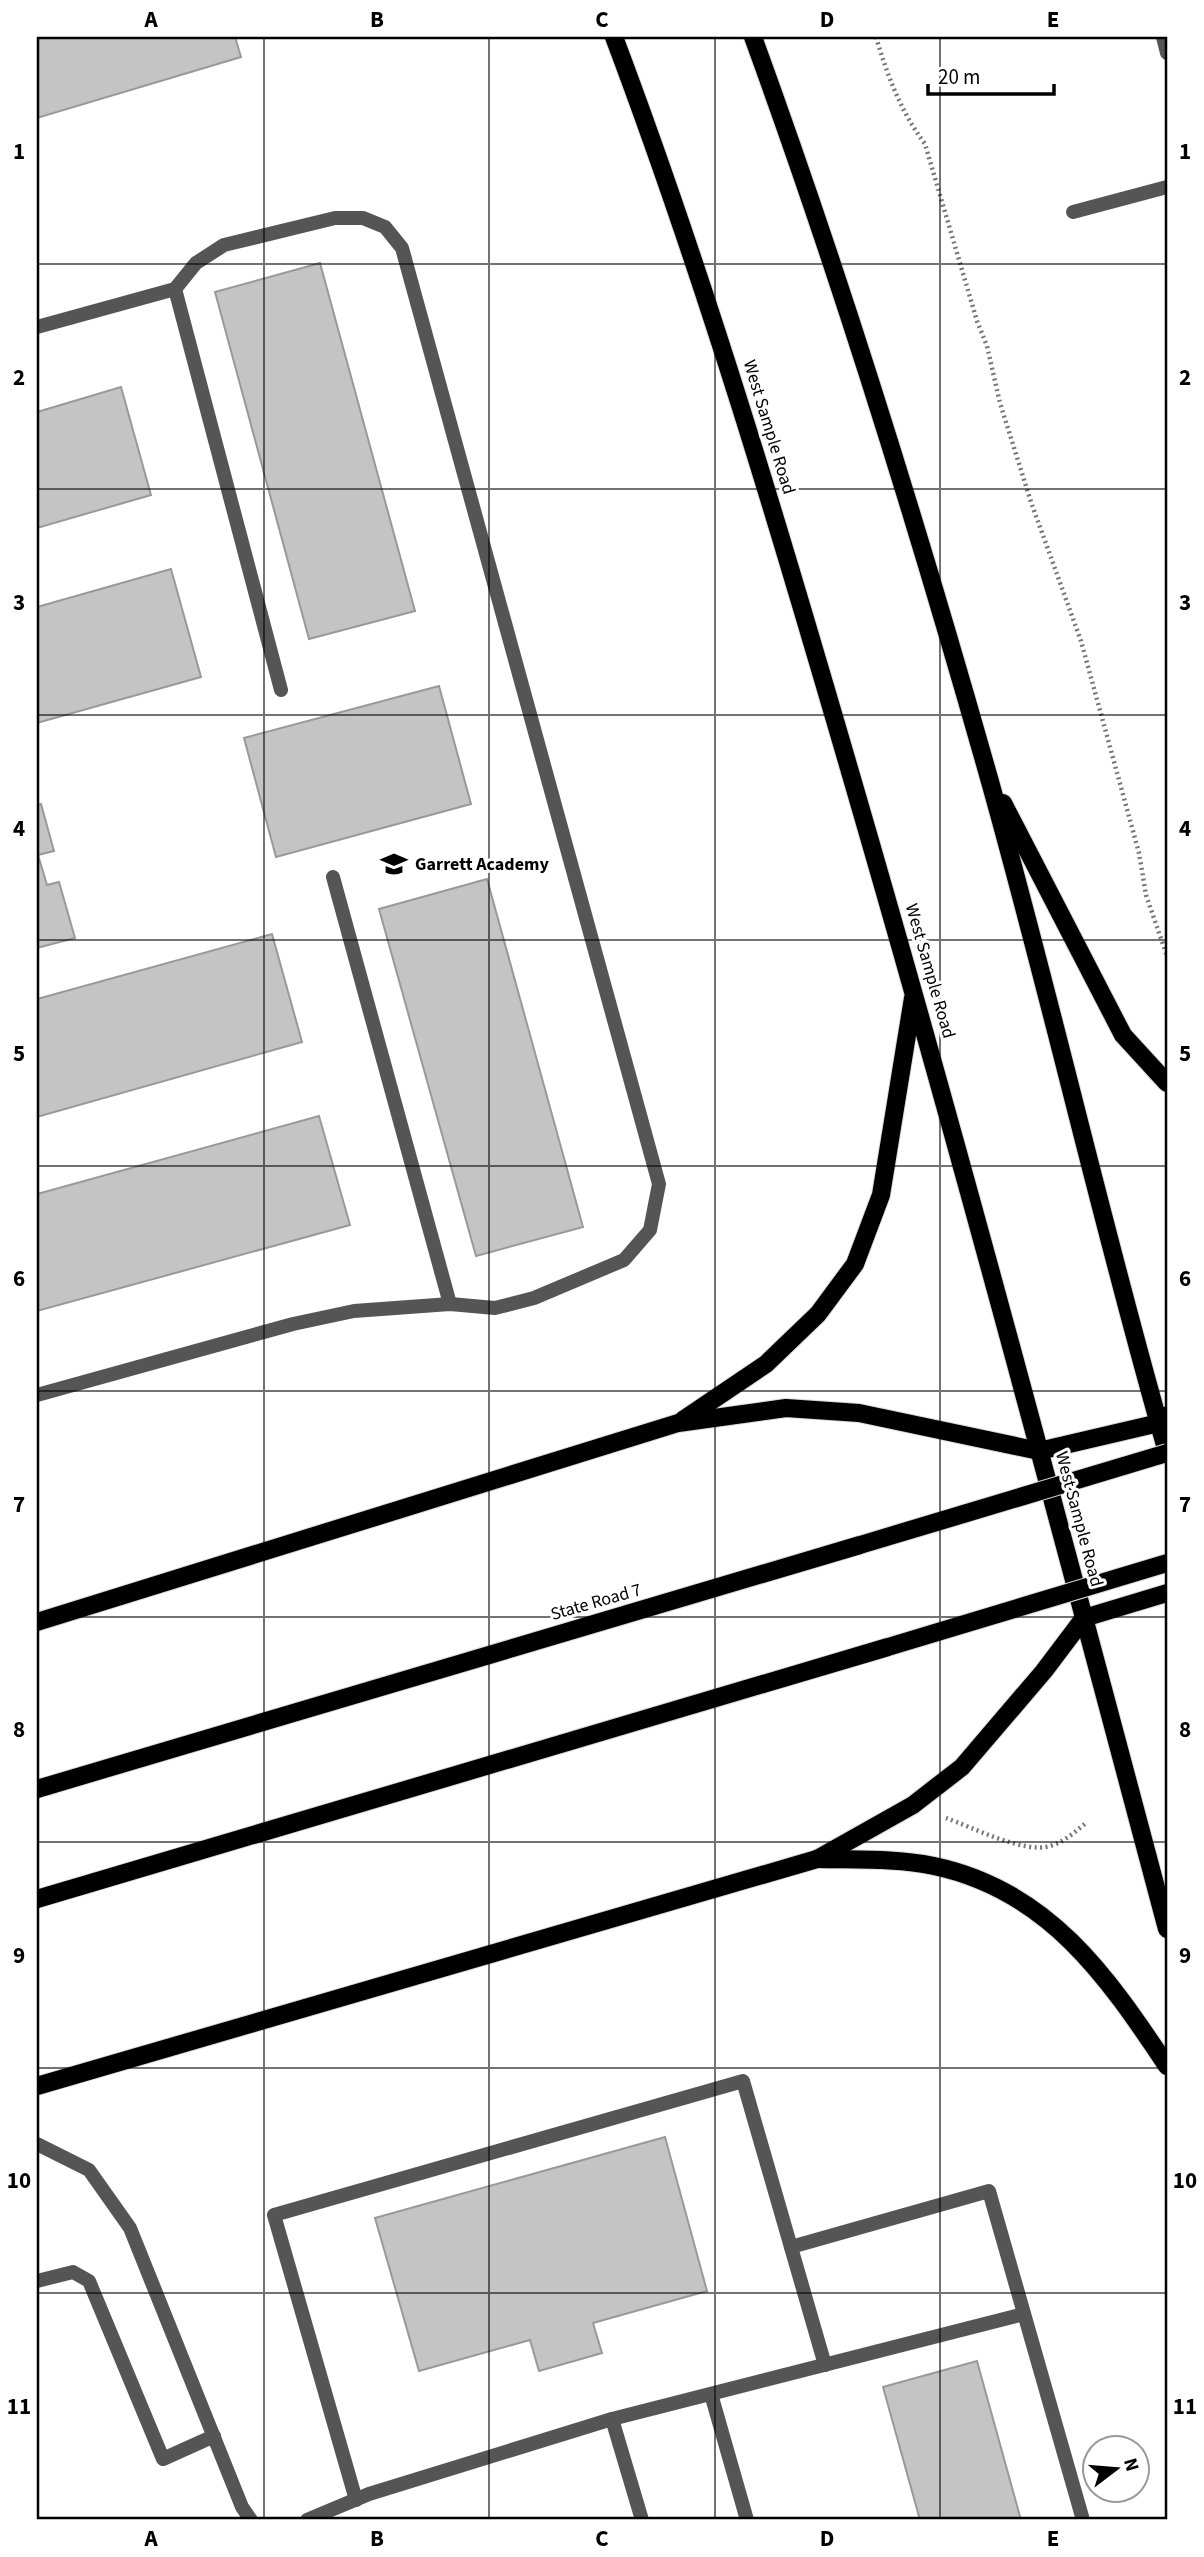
<svg xmlns="http://www.w3.org/2000/svg" width="1204" height="2557" font-family="'Source Sans 3',sans-serif">
<rect width="100%" height="100%" fill="#fff"/>
<!-- building -->
<g fill="#c4c4c4" stroke="#999" stroke-width="2">
<path d="M37 37H235L241 57 37 118Z"/>
<path d="M320 263 415 611 309 639 215 292Z"/>
<path d="M121 387 151 495 37 528V412Z"/>
<path d="M171 569 201 677 37 723V607Z"/>
<path d="M439 686 471 804 276 857 244 738Z"/>
<path d="M41 804 54 851 38 855 47 885 59 882 75 938 37 948V805Z"/>
<path d="M487 879 583 1227 476 1256 379 909Z"/>
<path d="M272 934 302 1042 37 1117V999Z"/>
<path d="M319 1116 350 1225 37 1311V1194Z"/>
<path d="M665 2137 707 2291 593 2323 602 2353 539 2371 530 2340 419 2371 375 2218Z"/>
<path d="M977 2361 1021 2520H920L883 2387Z"/>
</g>
<g fill="none" stroke-linecap="round" stroke-linejoin="round">
<!-- primary casing -->
<g stroke="#dbdbdb" stroke-width="20">
<g id="primary">
<path d="M614 37C706 281 780 531 853 782 964 1163 1065 1546 1167 1929"/>
<path d="M753 37C841 278 917 524 987 771 1051 997 1102 1227 1167 1452"/>
<path d="M1003 803 1123 1035 1167 1083"/>
<path d="M683 1420 766 1364 818 1314 855 1264 881 1195 913 998"/>
<path d="M37 1622 678 1423 786 1408 859 1413 1039 1451 1159 1423 1165 1416"/>
<path d="M37 1789 860 1545"/>
<path d="M817 1859C855 1860 897 1858 934 1866 1048 1890 1107 1976 1167 2066"/>
<path d="M37 1899 888 1647"/>
<path d="M37 2086 817 1859 913 1805 962 1767 1044 1671 1084 1618 1167 1593"/>
</g>
</g>
<!-- path -->
<g stroke="#777" stroke-width="4.5" stroke-dasharray="2 3.5" stroke-linecap="butt">
<path d="M876 37C888 77 900 110 925 144L977 321 987 346 1000 403 1031 502 1081 641 1139 853 1146 895 1167 956"/>
<path d="M946 1818C972 1827 1024 1854 1050 1846 1064 1842 1075 1832 1086 1823"/>
</g>
<!-- service -->
<g stroke="#555" stroke-width="14">
<path d="M1163 37 1167 53"/>
<path d="M1073 212 1167 187"/>
<path d="M175 289 281 690"/>
<path d="M37 327 175 289 196 263 224 245 335 218H363L385 227 402 248 659 1184 650 1230 624 1260 534 1298 495 1308 450 1304 354 1311 293 1324 37 1395"/>
<path d="M333 877 450 1304"/>
<path d="M37 2144 89 2170 130 2228 242 2507 251 2520"/>
<path d="M791 2247 989 2191 1083 2520"/>
<path d="M37 2281 73 2272 89 2281 163 2459 214 2436"/>
<path d="M711 2394 747 2520"/>
<path d="M612 2419 642 2520"/>
<path d="M356 2500 274 2215 743 2081 825 2365"/>
<path d="M307 2520 369 2494 612 2419 1024 2314"/>
</g>
<!-- primary -->
<use href="#primary" stroke="#000" stroke-width="18"/>
<!-- primary-bridge casing -->
<g stroke="#dbdbdb" stroke-width="20" stroke-linecap="butt">
<g id="primary-bridge">
<path d="M860 1545 1167 1453"/>
<path d="M888 1647 1167 1563"/>
</g>
</g>
<!-- primary-bridge -->
<use href="#primary-bridge" stroke="#000" stroke-width="18"/>
</g>
<!-- grid -->
<path fill="none" stroke="#000" stroke-width="2" stroke-opacity="0.55" d="M264 37V2520M489 37V2520M715 37V2520M940 37V2520M37 264H1167M37 489H1167M37 715H1167M37 940H1167M37 1166H1167M37 1391H1167M37 1617H1167M37 1842H1167M37 2068H1167M37 2293H1167"/>
<!-- icons -->
<defs>
<g id="school-bare" transform="scale(2.1)"><path d="M0-5L7-2L0 1L-7-2ZM-4 1L0 2.5L4 1V4Q0 6-4 4Z" fill="#000" stroke="#fff" stroke-width="2.5" paint-order="stroke"/></g>
</defs>
<g fill-rule="evenodd">
<use href="#school-bare" x="394" y="864"/>
</g>
<g text-anchor="middle" dominant-baseline="central" stroke-width="6" stroke-linejoin="round" paint-order="stroke">
<!-- street labels -->
<g font-size="18" fill="#000" stroke="#fff">
<text transform="translate(769 427) rotate(73)">West Sample Road</text>
<text transform="translate(930 971) rotate(74)">West Sample Road</text>
<text transform="translate(1079 1519) rotate(75)">West Sample Road</text>
<text transform="translate(596 1602) rotate(-16)">State Road 7</text>
</g>
<!-- poi labels -->
<g font-size="18" font-weight="bold" fill="#000" stroke="#fff" text-anchor="start">
<text x="415" y="864">Garrett Academy</text>
</g>
</g>
<!-- border -->
<rect width="1204" height="2557" fill="none" stroke="#ffffff" stroke-width="77"/>
<!-- north arrow -->
<g transform="translate(1116 2469) rotate(74)"><circle r="33" fill="#ffffff" stroke="#999999" stroke-width="2"/>
<path d="M0-5L12 26L0 18L-12 26Z" fill="#000000"/>
<text y="-10" font-size="19" font-weight="bold" text-anchor="middle" fill="#000000">N</text>
</g>
<!-- scale -->
<path d="M928 84v10h126v-10" fill="none" stroke="#000000" stroke-width="3.5"/>
<text x="938" y="84" font-size="21" fill="#000000" stroke="#ffffff" stroke-width="5" paint-order="stroke">20 m</text>
<rect x="38" y="38" width="1128" height="2480" fill="none" stroke="#000" stroke-width="2.5"/>
<g font-size="23" text-anchor="middle" font-weight="bold" fill="#000">
<text x="151" y="27">A</text>
<text x="377" y="27">B</text>
<text x="602" y="27">C</text>
<text x="827" y="27">D</text>
<text x="1053" y="27">E</text>
<text x="19" y="159">1</text>
<text x="1185" y="159">1</text>
<text x="19" y="385">2</text>
<text x="1185" y="385">2</text>
<text x="19" y="610">3</text>
<text x="1185" y="610">3</text>
<text x="19" y="836">4</text>
<text x="1185" y="836">4</text>
<text x="19" y="1061">5</text>
<text x="1185" y="1061">5</text>
<text x="19" y="1286">6</text>
<text x="1185" y="1286">6</text>
<text x="19" y="1512">7</text>
<text x="1185" y="1512">7</text>
<text x="19" y="1737">8</text>
<text x="1185" y="1737">8</text>
<text x="19" y="1963">9</text>
<text x="1185" y="1963">9</text>
<text x="19" y="2188">10</text>
<text x="1185" y="2188">10</text>
<text x="19" y="2414">11</text>
<text x="1185" y="2414">11</text>
<text x="151" y="2546">A</text>
<text x="377" y="2546">B</text>
<text x="602" y="2546">C</text>
<text x="827" y="2546">D</text>
<text x="1053" y="2546">E</text>
</g>
</svg>
